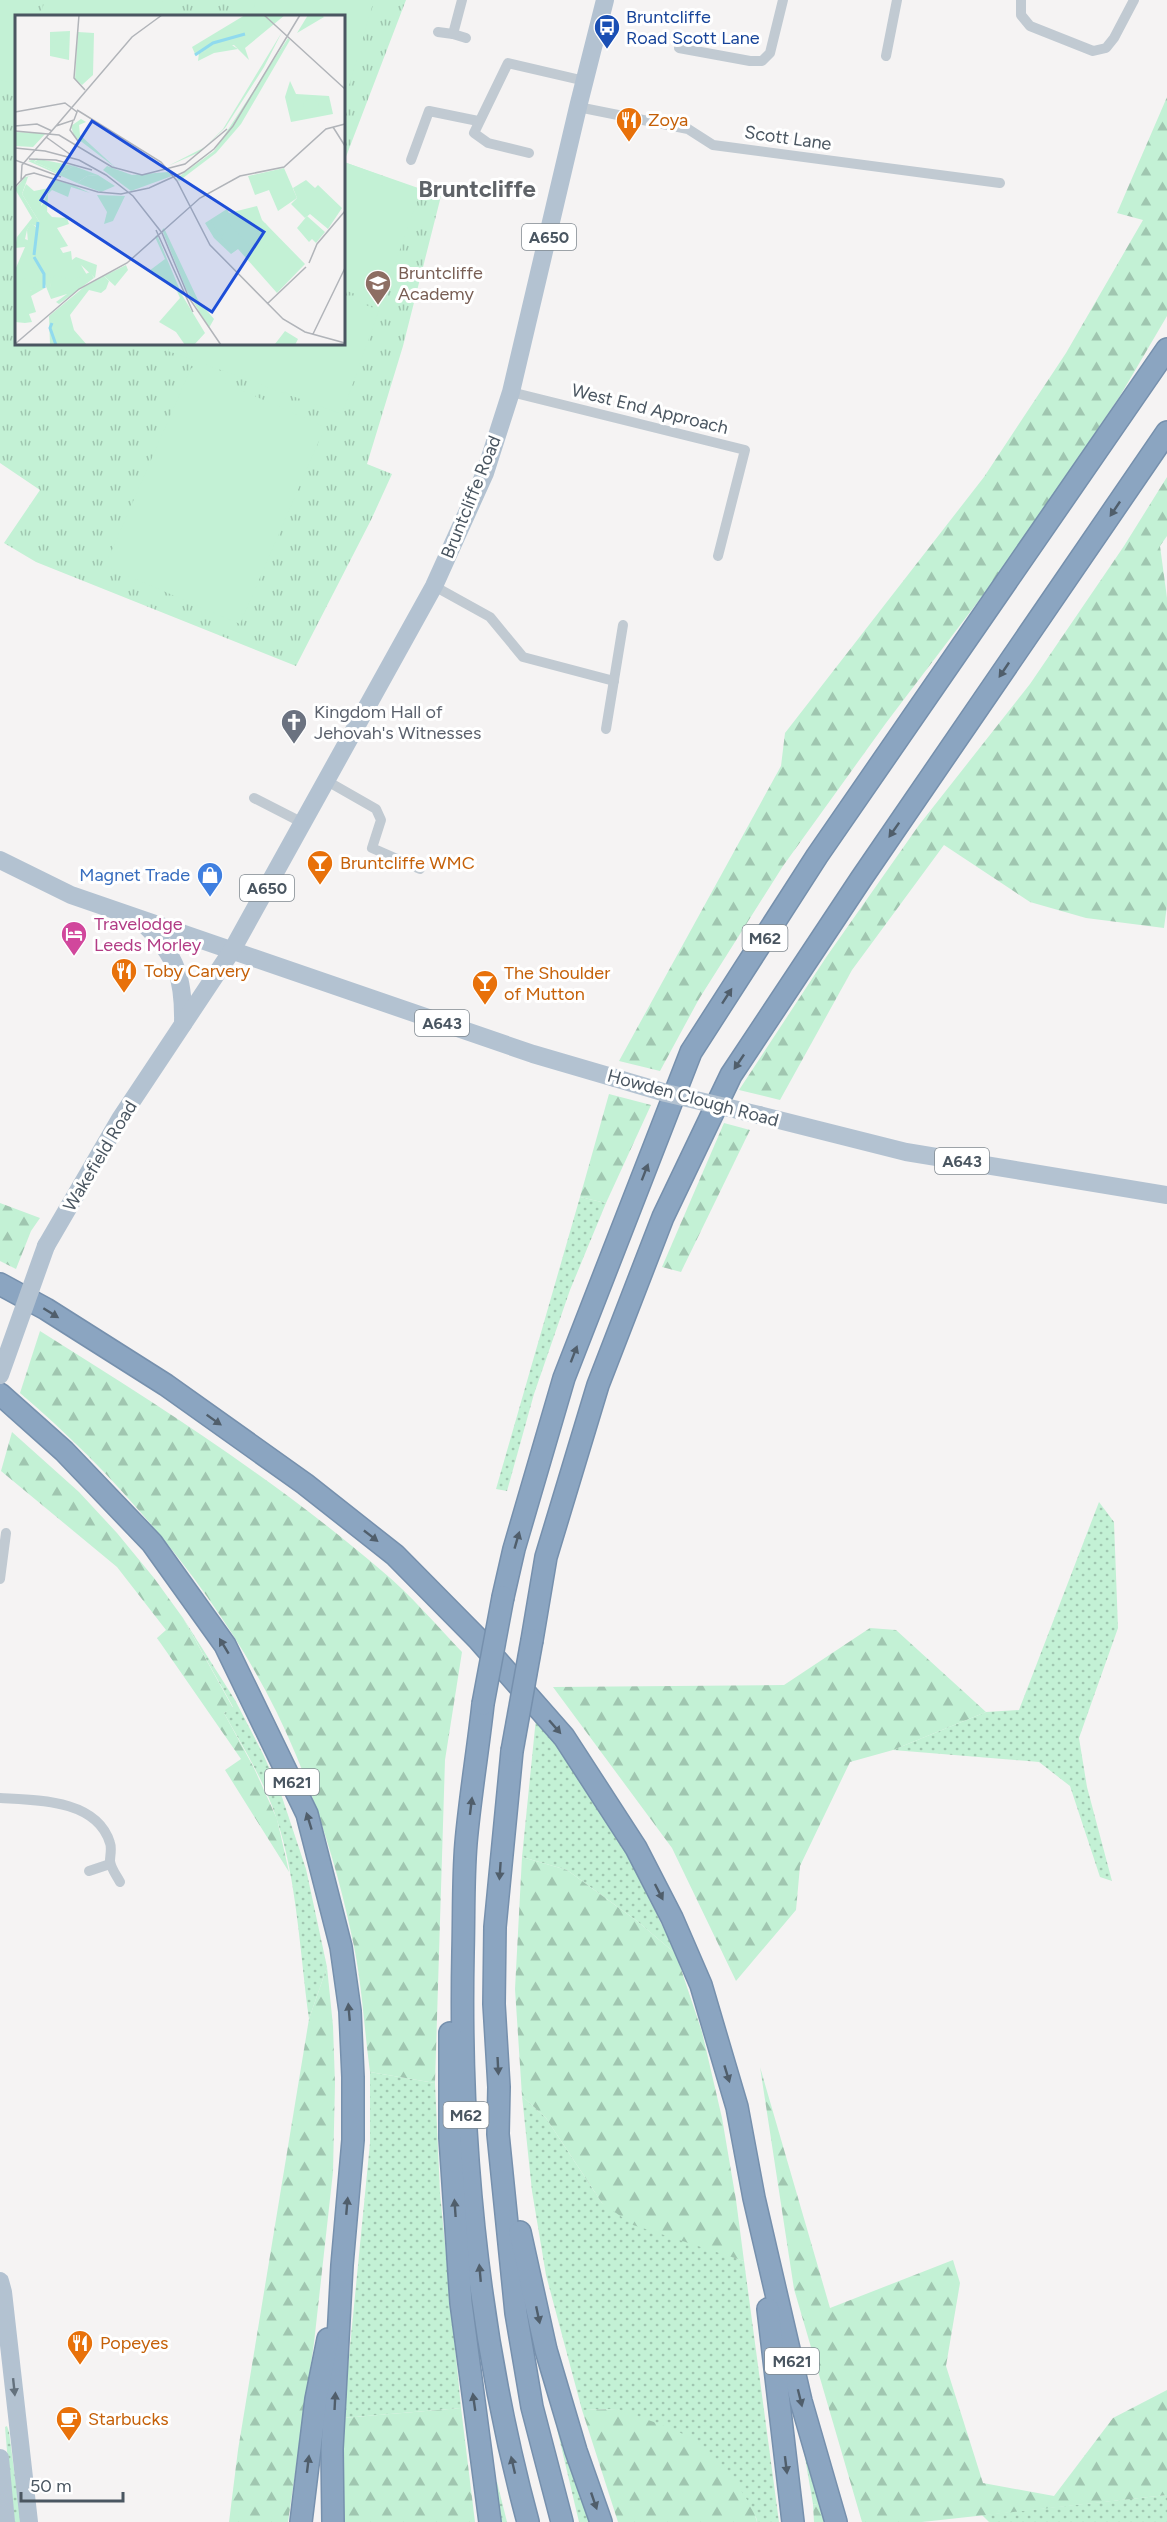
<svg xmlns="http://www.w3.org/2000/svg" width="1167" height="2522" font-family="Figtree,sans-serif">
<defs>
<pattern id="grass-dots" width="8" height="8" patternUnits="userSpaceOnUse" patternTransform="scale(1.5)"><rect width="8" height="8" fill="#c3f1d5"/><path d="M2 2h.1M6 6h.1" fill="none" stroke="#a0c6b0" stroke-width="1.8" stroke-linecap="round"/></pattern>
<pattern id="forest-firs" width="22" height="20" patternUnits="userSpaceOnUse" patternTransform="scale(1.5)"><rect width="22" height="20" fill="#c3f1d5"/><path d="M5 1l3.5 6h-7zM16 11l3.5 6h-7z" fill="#a0c6b0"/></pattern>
<pattern id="park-tufts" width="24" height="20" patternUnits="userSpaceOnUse" patternTransform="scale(1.5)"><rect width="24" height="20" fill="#c3f1d5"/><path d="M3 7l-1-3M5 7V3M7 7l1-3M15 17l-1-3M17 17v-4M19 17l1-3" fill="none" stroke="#a0c6b0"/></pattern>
</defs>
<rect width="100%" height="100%" fill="#f5f3f3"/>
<!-- grass -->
<g fill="url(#grass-dots)">
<path d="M580 1197 606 1203 570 1290 534 1394 507 1491 496 1489Z"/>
<path d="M1099 1502 1114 1522 1118 1628 1079 1738 1087 1787 1112 1881 1100 1877 1070 1786 1039 1762 893 1750 986 1712 1019 1710Z"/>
<path d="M183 1618 235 1700 263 1754 282 1797 306 1869 327 1967 309 2019C300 1955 297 1880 277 1820 265 1782 243 1747 224 1713L233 1707Z"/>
<path d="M536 1718 563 1752 625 1849 676 1954 637 1921 567 1870 522 1857Z"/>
<path d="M370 2072 435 2083 440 2193 461 2408 343 2418 370 2143Z"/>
<path d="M522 2096 546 2118 602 2203 694 2243 744 2261 779 2522H757L756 2517 618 2409 582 2410 546 2275 532 2191Z"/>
<path d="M795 2400 826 2507 813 2504Z"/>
<path d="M7 2426 9 2432 21 2522H13L5 2427Z"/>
<path d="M562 2428 594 2522H579L557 2429Z"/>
<path d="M494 2482H497L507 2522H498Z"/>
<path d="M1167 2495V2522H989L982 2515Z"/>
</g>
<!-- forest -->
<g fill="url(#forest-firs)">
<path d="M1167 97V316L1120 396 1005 566 886 723 783 866 699 999 660 1071 619 1061 781 766 785 733 984 477 1066 353 1143 220 1117 213Z"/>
<path d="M1167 477V536L1160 546 1167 598V905L1164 928 1086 918 1030 902 944 845 852 970 780 1100 739 1090 827 956 919 825 1030 684 1124 546Z"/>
<path d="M609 1094 651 1105 606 1203 580 1197Z"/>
<path d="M724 1123 750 1130 681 1272 662 1267Z"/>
<path d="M0 1203 40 1218 31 1231 16 1269 0 1261Z"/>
<path d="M40 1331C158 1405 276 1480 382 1571 411 1595 436 1625 462 1652L445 1760 435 2083 370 2072C364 2028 362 1981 352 1937 339 1875 320 1813 296 1755 241 1620 130 1486 20 1393Z"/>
<path d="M12 1432 79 1492 117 1533 154 1578 183 1618 233 1708 224 1713 254 1768 277 1819 289 1872 225 1770 241 1759 157 1638 166 1630 117 1567 1 1471Z"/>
<path d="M870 1628 896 1630 986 1712 893 1750 850 1762 800 1866 796 1910 736 1981 672 1848 553 1687 784 1685Z"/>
<path d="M522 1857 567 1870 637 1921 676 1954 702 2032 722 2118 736 2200 744 2261 633 2225 602 2203 546 2118 522 2096 515 1989Z"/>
<path d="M327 1967 333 2026 335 2083 333 2172 314 2343 288 2522H229L238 2450 309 2019Z"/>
<path d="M760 2067 830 2308 953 2260 960 2283 946 2366 983 2483 1054 2496 1113 2418 1167 2390V2495L922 2522H862L794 2289Z"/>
<path d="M461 2408 475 2522H342L343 2418Z"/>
<path d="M618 2409C638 2417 660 2423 679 2432 703 2443 753 2496 757 2522H618L582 2410Z"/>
<path d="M813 2504 826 2507 831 2522H814Z"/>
</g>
<!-- park -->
<path fill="url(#park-tufts)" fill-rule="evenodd" d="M0 0H406L344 162 441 196 403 346 367 464 392 474 371 520 296 666 36 562 4 543 40 490 0 463ZM16 16H344V344H16Z"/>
<!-- pitch -->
<g fill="#c3f1d5">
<path d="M0 0H34L30 16H16V65L12 83 0 80Z"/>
<path d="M45 0H163L158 16H40Z"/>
<path d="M256 0H374L344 103V16H251Z"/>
<path d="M344 162 421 190 381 303 344 290Z"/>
<path d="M344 297 379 310 342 414 168 351 171 344H344Z"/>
<path d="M191 368 325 427 240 624 105 566Z"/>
</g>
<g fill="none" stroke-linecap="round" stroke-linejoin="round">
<!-- highway casing -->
<g stroke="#7690ad" stroke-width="24">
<g id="highway">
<path d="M0 1284 46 1309 166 1385 305 1484 395 1555 478 1639 564 1737 636 1848 672 1918 701 1985 737 2107 754 2198 801 2401 836 2522"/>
<path d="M0 1394 64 1451 152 1543 225 1645 307 1814 341 1947 350 2011 353 2077V2140L342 2265 332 2449 333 2522"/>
<path d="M503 1597 514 1549 564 1378 691 1052 817 856 1167 349"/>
<path d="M532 1640 546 1557 598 1385 663 1217 731 1075 861 879 1167 432"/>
<path d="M483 1704C478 1750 470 1797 466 1843 463 1879 464 1916 463 1952 459 2143 478 2337 528 2522"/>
<path d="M512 1751 495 1927 494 2004 499 2087 498 2134 516 2313 532 2407 562 2522"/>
<path d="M450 2033V2138L461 2303 490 2522"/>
<path d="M520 2232 546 2350 576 2451 601 2522"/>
<path d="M768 2309 793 2522"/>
<path d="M301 2522 316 2399 328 2339"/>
</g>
</g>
<!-- street -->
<g stroke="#c1cad2" stroke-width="10">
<path d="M1021 0V15L1030 26 1093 51 1106 48 1114 38 1134 0"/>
<path d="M438 32 453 34 462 0"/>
<path d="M453 34 466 38"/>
<path d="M679 48 750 61H762L770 53 783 0"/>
<path d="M886 56 897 0"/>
<path d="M578 107 688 129 713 145 1000 183"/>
<path d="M529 153 488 143 474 133 508 63 585 81"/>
<path d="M411 160 429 111 478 121"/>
<path d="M511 392 745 450 718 556"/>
<path d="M434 586 490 617 523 657 614 681"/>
<path d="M606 729 623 625"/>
<path d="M327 781 376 809 381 820 372 848 420 869"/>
<path d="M254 798 303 823"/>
<path d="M0 1579 6 1533"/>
<path d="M0 1798C36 1800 97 1799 110 1843 112 1848 110 1856 110 1861 111 1869 117 1876 120 1882"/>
<path d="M89 1871 110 1864"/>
</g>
<!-- primary -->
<g stroke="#b3c2d1" stroke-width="18">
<path d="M0 860 71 895 533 1054 615 1078"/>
<path d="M144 924C177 956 184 979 183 1024"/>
<path d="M759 1115 906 1152 1167 1195"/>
<path d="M46 1246 120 1119 231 952 434 586 485 473 511 392 578 107 605 0"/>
<path d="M0 2281 3 2292 29 2522"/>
<path d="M0 2458 6 2522"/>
</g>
<!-- highway -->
<use href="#highway" stroke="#8ba5c1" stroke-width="21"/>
<!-- highway-bridge casing -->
<g stroke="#7690ad" stroke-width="24" stroke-linecap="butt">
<g id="highway-bridge">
<path d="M483 1704 503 1597"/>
<path d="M512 1751 532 1640"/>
</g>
</g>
<!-- primary-bridge -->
<g stroke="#b3c2d1" stroke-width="18">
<path d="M615 1078 666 1093 759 1115"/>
<path d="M0 1375 46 1246"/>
</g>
<!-- highway-bridge -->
<use href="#highway-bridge" stroke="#8ba5c1" stroke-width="21"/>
</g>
<!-- one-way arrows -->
<defs><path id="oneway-solid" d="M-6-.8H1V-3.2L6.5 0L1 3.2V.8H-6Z" transform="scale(1.5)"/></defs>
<g fill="#505e6b">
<use href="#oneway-solid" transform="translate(1115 509) rotate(124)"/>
<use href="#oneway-solid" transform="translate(1004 670) rotate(124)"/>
<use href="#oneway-solid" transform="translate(894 830) rotate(125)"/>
<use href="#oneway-solid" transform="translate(727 996) rotate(-57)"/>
<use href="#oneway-solid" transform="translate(739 1062) rotate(124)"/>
<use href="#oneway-solid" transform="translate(645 1172) rotate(-69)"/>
<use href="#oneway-solid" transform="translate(51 1313) rotate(32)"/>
<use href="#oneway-solid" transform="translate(574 1354) rotate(-69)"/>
<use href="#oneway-solid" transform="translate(214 1420) rotate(35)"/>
<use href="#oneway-solid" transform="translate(371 1536) rotate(38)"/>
<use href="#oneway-solid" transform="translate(517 1540) rotate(-74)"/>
<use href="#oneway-solid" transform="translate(224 1646) rotate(-121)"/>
<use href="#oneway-solid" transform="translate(555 1727) rotate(49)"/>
<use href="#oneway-solid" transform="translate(471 1806) rotate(-83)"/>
<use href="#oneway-solid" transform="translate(309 1821) rotate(-107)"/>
<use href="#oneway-solid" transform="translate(500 1871) rotate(94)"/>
<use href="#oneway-solid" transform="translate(659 1892) rotate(63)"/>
<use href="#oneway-solid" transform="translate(349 2012) rotate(-95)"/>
<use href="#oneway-solid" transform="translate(498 2066) rotate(87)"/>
<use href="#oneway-solid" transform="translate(727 2074) rotate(73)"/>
<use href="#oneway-solid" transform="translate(347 2206) rotate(-85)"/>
<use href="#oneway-solid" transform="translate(455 2208) rotate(-94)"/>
<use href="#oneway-solid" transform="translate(480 2273) rotate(-95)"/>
<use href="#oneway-solid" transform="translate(538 2315) rotate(78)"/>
<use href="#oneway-solid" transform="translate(800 2398) rotate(76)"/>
<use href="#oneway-solid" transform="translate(335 2401) rotate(-87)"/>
<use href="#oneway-solid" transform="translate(474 2402) rotate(-98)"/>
<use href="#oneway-solid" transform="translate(308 2464) rotate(-83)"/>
<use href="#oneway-solid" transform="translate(513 2465) rotate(-103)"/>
<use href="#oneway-solid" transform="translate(786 2465) rotate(83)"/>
<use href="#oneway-solid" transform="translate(594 2501) rotate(71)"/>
</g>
<use fill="#64717d" href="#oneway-solid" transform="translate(14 2387) rotate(84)"/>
<!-- icons -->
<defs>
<g id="bus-pin" transform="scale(1.35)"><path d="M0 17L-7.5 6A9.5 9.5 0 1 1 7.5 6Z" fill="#1a4fb4" stroke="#fff"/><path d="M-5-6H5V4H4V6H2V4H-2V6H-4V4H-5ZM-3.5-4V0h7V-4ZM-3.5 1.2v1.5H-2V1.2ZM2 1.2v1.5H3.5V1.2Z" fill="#fff"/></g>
<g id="restaurant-pin" transform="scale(1.35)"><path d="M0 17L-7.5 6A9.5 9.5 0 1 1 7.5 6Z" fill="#e8710a" stroke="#fff"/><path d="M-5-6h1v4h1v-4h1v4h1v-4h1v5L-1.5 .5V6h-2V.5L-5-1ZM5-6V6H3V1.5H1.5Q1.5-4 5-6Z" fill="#fff"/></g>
<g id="school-pin" transform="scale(1.35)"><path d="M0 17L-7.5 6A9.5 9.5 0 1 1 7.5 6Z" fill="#8d6e63" stroke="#fff"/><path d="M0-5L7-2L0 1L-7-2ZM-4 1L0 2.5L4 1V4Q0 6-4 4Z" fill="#fff"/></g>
<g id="church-pin" transform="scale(1.35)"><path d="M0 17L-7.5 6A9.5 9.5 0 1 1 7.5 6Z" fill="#6b7280" stroke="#fff"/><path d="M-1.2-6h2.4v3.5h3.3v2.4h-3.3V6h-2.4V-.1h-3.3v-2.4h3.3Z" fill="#fff"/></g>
<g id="bar-pin" transform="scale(1.35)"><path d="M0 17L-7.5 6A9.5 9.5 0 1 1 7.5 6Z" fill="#e8710a" stroke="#fff"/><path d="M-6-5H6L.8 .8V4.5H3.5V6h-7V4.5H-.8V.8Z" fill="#fff"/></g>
<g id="shop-pin" transform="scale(1.35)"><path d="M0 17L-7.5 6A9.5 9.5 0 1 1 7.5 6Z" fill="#3f7fe0" stroke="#fff"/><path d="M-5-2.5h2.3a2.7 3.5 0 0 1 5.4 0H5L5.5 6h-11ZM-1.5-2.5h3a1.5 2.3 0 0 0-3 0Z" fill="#fff"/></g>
<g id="hotel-pin" transform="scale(1.35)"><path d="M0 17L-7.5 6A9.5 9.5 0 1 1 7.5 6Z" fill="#d1479c" stroke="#fff"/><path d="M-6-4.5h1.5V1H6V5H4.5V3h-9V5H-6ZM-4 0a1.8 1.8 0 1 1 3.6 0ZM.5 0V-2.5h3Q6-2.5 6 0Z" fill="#fff"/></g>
<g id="cafe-pin" transform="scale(1.35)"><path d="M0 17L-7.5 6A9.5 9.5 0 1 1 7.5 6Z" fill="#e8710a" stroke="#fff"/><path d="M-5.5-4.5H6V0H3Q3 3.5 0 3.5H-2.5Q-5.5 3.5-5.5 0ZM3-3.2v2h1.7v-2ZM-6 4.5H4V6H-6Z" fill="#fff"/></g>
</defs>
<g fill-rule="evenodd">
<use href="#bus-pin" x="607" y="27"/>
<use href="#restaurant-pin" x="629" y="120"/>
<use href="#school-pin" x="378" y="283"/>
<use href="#church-pin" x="294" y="722"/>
<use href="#bar-pin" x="320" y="863"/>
<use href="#shop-pin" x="210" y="875"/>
<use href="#hotel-pin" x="74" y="934"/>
<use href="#restaurant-pin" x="124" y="971"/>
<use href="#bar-pin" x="485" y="983"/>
<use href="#restaurant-pin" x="80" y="2343"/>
<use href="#cafe-pin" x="69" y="2419"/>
</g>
<g text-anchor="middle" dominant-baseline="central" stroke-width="6" stroke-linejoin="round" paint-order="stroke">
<!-- shield labels -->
<g fill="#fff" stroke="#808990" stroke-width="1.5">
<rect x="522" y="224" width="54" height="26" rx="4.5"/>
<rect x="240" y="875" width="54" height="26" rx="4.5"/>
<rect x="742.5" y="925" width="45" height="26" rx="4.5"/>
<rect x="415" y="1010" width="54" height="26" rx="4.5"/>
<rect x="935" y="1148" width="54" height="26" rx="4.5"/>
<rect x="265" y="1769" width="54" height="26" rx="4.5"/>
<rect x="443.5" y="2102" width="45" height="26" rx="4.5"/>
<rect x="765" y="2348" width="54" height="26" rx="4.5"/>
</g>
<g font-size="16" font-weight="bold" fill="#4a5661">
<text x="549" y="237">A650</text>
<text x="267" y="888">A650</text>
<text x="765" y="938">M62</text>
<text x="442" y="1023">A643</text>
<text x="962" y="1161">A643</text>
<text x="292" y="1782">M621</text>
<text x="466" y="2115">M62</text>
<text x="792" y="2361">M621</text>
</g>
<!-- transit labels -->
<g font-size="18" fill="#164399" stroke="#fff" text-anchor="start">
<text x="626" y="17">Bruntcliffe<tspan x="626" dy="21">Road Scott Lane</tspan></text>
</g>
<!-- food labels -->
<g font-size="18" fill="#c56008" stroke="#fff" text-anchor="start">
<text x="648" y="120">Zoya</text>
<text x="340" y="863">Bruntcliffe WMC</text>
<text x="144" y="971">Toby Carvery</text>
<text x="504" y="973">The Shoulder<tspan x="504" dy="21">of Mutton</tspan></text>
<text x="100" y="2343">Popeyes</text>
<text x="88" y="2419">Starbucks</text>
</g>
<!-- street labels -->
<g font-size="18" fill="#4a5661" stroke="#fff">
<text transform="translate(788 138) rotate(8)">Scott Lane</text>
<text transform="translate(650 409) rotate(14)">West End Approach</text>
<text transform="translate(471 497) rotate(-68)">Bruntcliffe Road</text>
<text transform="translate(693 1098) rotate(15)">Howden Clough Road</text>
<text transform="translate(100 1156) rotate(-59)">Wakefield Road</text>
</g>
<!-- education labels -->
<g font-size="18" fill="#785e54" stroke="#fff" text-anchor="start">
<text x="398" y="273">Bruntcliffe<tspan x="398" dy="21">Academy</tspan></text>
</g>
<!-- worship labels -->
<g font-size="18" fill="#5b616d" stroke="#fff" text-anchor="start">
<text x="314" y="712">Kingdom Hall of<tspan x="314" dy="21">Jehovah's Witnesses</tspan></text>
</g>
<!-- shop labels -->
<g font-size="18" fill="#366cbe" stroke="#fff" text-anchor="end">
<text x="190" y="875">Magnet Trade</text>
</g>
<!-- hotel labels -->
<g font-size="18" fill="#b23c85" stroke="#fff" text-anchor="start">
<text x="94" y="924">Travelodge<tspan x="94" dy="21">Leeds Morley</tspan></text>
</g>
<!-- district labels -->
<g font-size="24" font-weight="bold" fill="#5f6368" stroke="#fff">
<text x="477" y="188">Bruntcliffe</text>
</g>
</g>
<!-- overview -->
<g transform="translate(15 15)">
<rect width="330" height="330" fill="#f5f3f3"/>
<path d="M293 0H307L312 5 309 2 282 18ZM215 29 223 34 199 38 183 46 184 38ZM23 143 19 147 44 158 59 151 83 160 72 161 62 168 13 146ZM11 169 19 176 34 173 26 190 37 202 52 203 54 209 42 213 53 231 45 233 48 238 56 236 57 245 61 242 82 250 80 263 66 250 72 260 36 274 34 262 15 253 12 215 16 208 21 212 25 208 7 179ZM111 250 113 255 100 271 89 261ZM270 316 283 324 280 330 260 329Z" fill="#c3f1d5"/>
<path d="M230 0H270L230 33 234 45 219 30 180 39 177 32ZM267 17 249 52 210 113 185 137 153 151 190 132 208 114ZM273 23 275 25 226 109 201 138 164 166 162 163 199 136ZM66 104 71 107 64 110 65 120 101 153 59 121 56 111ZM0 117 31 118 18 132 0 131ZM24 144 59 151 44 158 19 147ZM92 151 117 160 153 157 157 161 116 176 88 155ZM83 160 100 171 86 177 62 168 72 161ZM17 161 13 162 7 179 25 208 24 212 16 209 12 215 10 224 17 227 15 252 23 253 35 262 36 272 39 260 58 265 75 257 79 263 44 289 41 287 52 279 36 284 28 264 18 276 0 271V255L10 232 0 233 2 222 17 203 0 174 10 162ZM39 165 58 170 75 178 56 172 53 182 37 175 33 179 32 198 25 194ZM82 180 110 181 98 206 89 209 92 197ZM149 213 183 285 199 304 194 313 172 276 147 215ZM142 220 167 280 190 318 179 330H170L161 317 144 307 165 283 160 272 134 256 150 244 140 222ZM89 261 94 266 91 274 86 278 74 275 55 300 59 315 72 330H35L34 301 69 272Z" fill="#c3f1d5"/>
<path d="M269 153 282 183 263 196 254 175 240 180 233 161Z" fill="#c3f1d5"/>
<path d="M55 16 54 45 35 41V17ZM63 17 79 18 78 60 67 70 60 64ZM275 66 281 79 314 81 318 99 276 107 270 82ZM291 165 300 173 303 170 327 193 313 214 295 199 290 203 276 189 282 183 278 173ZM242 191 247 205 290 249 262 278 223 234 216 239 199 223 190 208 212 194 214 198Z" fill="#c3f1d5"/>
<path d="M36 33a9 9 0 1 1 18 0a9 9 0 1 1-18 0ZM288 92a8 8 0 1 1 16 0a8 8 0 1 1-16 0ZM206 200 242 239 235 245 225 232 217 238 206 222 213 216 205 221 196 206ZM292 201 310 217 301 228 297 224 294 227 282 213ZM250 208 260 220 253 226 250 223 254 229 247 235 237 223ZM10 263 16 276 24 264H28L30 273 16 281 21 297 14 299 17 307 10 308 0 307V271Z" fill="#c3f1d5"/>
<path fill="none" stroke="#90daee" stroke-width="3" d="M180 40 198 28 230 19M19 240 23 207M19 242 29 259V273M37 308 35 313 41 330"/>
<path fill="none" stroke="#b1b4b9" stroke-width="1.5" d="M64 0 59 63 70 75M249 0 330 74M62 95 146 147 162 166 195 230 268 304 290 317 330 328M0 97 50 88 62 97 59 105 41 111 7 150 6 166M58 106 55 115 63 126M0 111 22 109 37 116M41 111 117 22 147 0M318 112 330 131M0 116 44 120 97 152 127 160 170 149 212 114M31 122 56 140M0 133 30 136 64 145 91 160 118 181 147 218 174 283 206 330M14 144 41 145 77 155M0 145 46 162M0 172 11 160 19 158 83 177 106 179 134 173 169 157 199 134 218 111 285 0M141 215 178 297M294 248 302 229 330 196M252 289 291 252M298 319 330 253M0 329 64 274 112 248 185 183 225 161 269 152 311 114 330 109"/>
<path fill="#1d4ed8" fill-opacity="0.15" stroke="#1d4ed8" stroke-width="3" d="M77 106 249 217 197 297 26 185Z"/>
<rect width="330" height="330" fill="none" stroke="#4a5661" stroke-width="3"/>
</g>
<!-- scale -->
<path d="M21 2492v9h102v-9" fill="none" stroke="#4a5661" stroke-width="3"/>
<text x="30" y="2492" font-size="18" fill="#4a5661" stroke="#ffffff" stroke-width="4.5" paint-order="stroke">50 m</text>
</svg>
